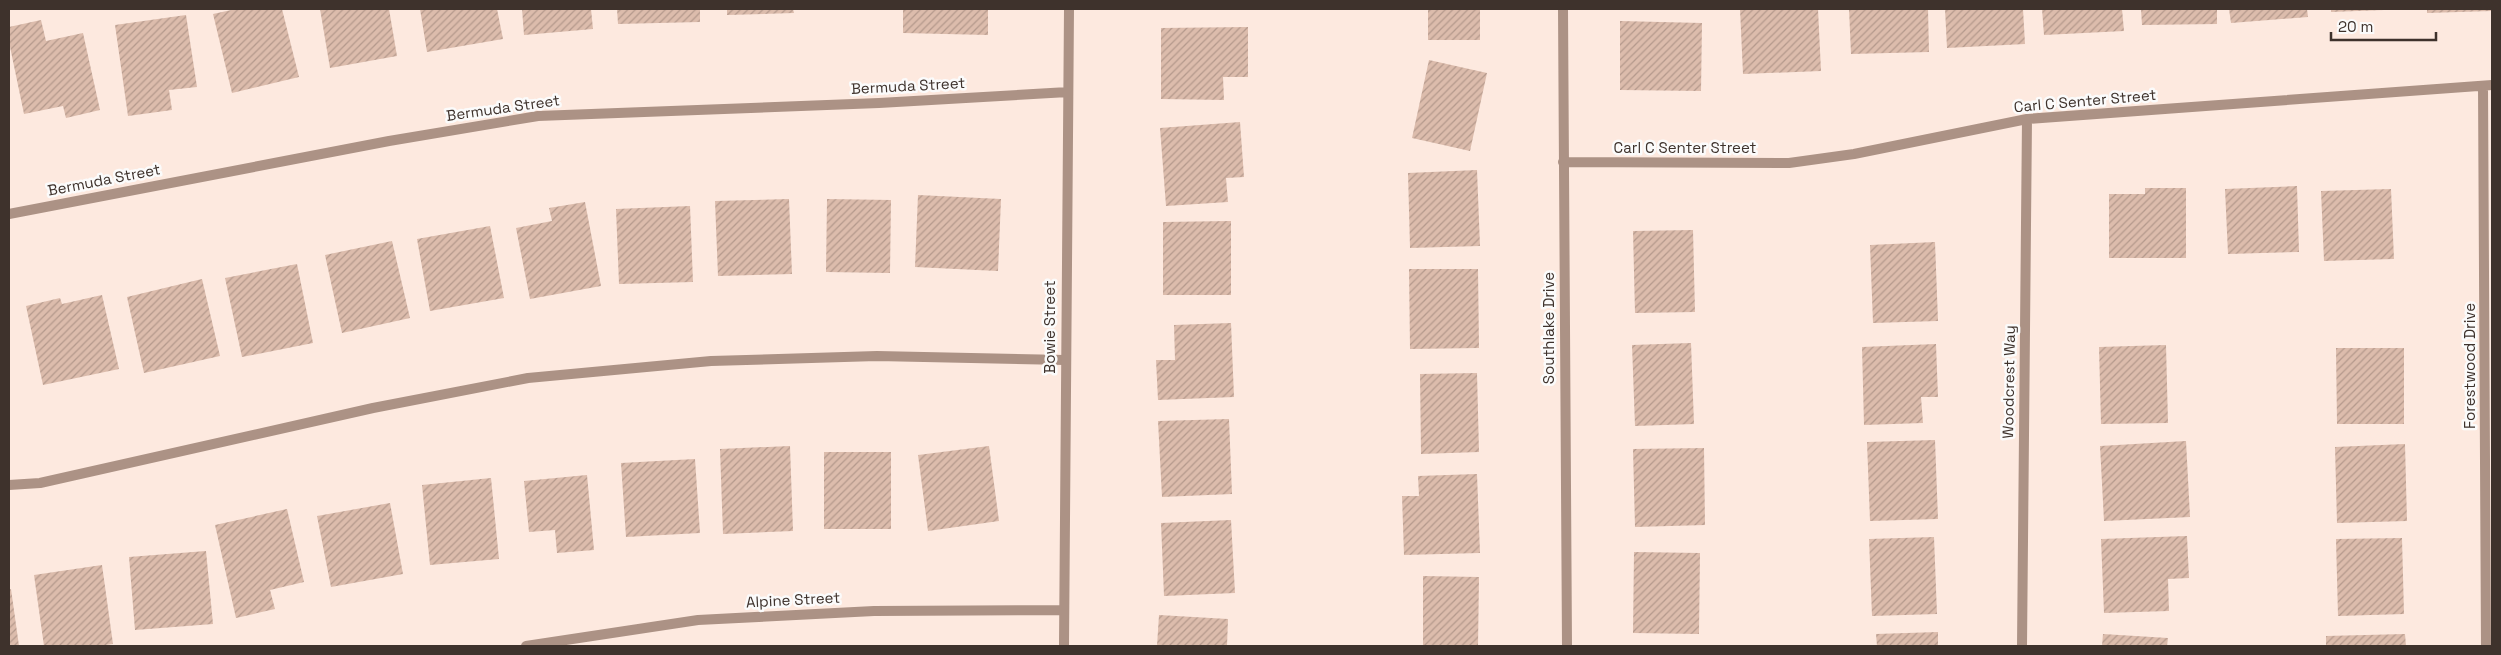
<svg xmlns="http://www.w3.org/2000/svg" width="2501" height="655" font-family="'Space Grotesk',sans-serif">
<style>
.building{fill:url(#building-hatch)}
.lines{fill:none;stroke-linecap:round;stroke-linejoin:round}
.service{stroke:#ac9285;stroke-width:10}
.minor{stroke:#ac9285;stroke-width:10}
.labels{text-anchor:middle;stroke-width:5;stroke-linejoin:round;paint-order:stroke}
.street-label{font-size:15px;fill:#3e322c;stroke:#fbfbfb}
</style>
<defs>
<pattern id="building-hatch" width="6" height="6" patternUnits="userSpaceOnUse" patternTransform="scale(1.25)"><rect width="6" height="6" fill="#dcbcac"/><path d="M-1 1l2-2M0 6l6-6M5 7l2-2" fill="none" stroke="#b4998c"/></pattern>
</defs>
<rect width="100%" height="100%" fill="#fde9df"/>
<path class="building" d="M236 9H282L299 77 232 93 213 14Z
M320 9H389L397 56 330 68Z
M420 9H497L503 39 427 52Z
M522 9H591L593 29 524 35Z
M617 9H700V22L618 24Z
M727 9H793L794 13 727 15Z
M903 9H988V35L903 33Z
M1428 9H1480V40H1428Z
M1740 9H1818L1821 71 1743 74Z
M1849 9H1928L1929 52 1851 54Z
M1945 9H2023L2025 44 1947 48Z
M2042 9H2122L2124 31 2044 35Z
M2141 9H2217V24L2142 25Z
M2229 9H2307L2308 17 2231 23Z
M2331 9H2384V10L2331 12Z
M2427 9H2492V11L2427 13Z
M186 15 197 87 169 90 172 110 128 116 115 25Z
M41 20 46 41 83 33 100 110 66 118 63 106 24 114 9 42V27Z
M1620 21 1702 23 1701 91 1620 90Z
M1248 27V77H1223L1224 100 1161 99V28Z
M1429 60 1487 73 1470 151 1412 138Z
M1240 122 1244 177 1226 178 1228 202 1166 206 1160 128Z
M1477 170 1480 246 1410 248 1408 173Z
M2297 186 2299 252 2228 254 2225 189Z
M2145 188H2186V258H2109V194H2145Z
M2391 189 2394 259 2324 261 2321 191Z
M918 195 1001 199 998 271 915 267Z
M789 199 792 274 718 276 715 201Z
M827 199 891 200 890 273 826 272Z
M585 202 601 286 530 299 516 228 552 221 549 208Z
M690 206 693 282 619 284 616 209Z
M1231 221V295H1163V222Z
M490 226 504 298 430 311 417 239Z
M1693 230 1695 312 1635 313 1633 231Z
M392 241 410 318 342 333 325 255Z
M1935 242 1938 321 1873 323 1870 245Z
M297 264 313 343 242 357 225 278Z
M1409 269H1478L1479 348 1410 349Z
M202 279 220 356 144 373 127 297Z
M102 295 119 369 43 385 26 306 60 298 62 304Z
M1231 323 1234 397 1158 400 1156 360H1175L1174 325Z
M1691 343 1694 424 1635 426 1632 345Z
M1936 344 1938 397H1921L1923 423 1864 425 1862 347Z
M2166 345 2168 423 2101 424 2099 347Z
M2336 348H2404V424H2337Z
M1477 373 1479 452 1421 454 1420 374Z
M1229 419 1232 494 1162 497 1158 421Z
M1935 440 1938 519 1870 521 1867 442Z
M2186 441 2190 517 2104 521 2100 446Z
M2405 444 2407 521 2337 523 2335 447Z
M790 446 793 531 723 534 720 449Z
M989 446 999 521 928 531 918 455Z
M1704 448 1705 525 1635 527 1633 449Z
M824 452H891V529H824Z
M695 459 700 533 626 537 621 463Z
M1477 474 1480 553 1404 555 1402 496H1419L1418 476Z
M587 475 594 550 557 553 555 530 529 532 524 481Z
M491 478 499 559 430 565 422 485Z
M390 503 403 574 331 587 317 516Z
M287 509 304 582 270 590 275 609 236 618 215 525Z
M1231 520 1235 593 1164 596 1161 523Z
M2187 536 2189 578 2168 579 2169 611 2104 613 2101 539Z
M1934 537 1937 614 1872 616 1869 539Z
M2402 538 2404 614 2338 616 2336 539Z
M206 551 213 624 135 630 129 557Z
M1634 552 1700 553 1699 634 1633 633Z
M102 565 113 644 98 646H44L34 575Z
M1423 576 1479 577 1478 646H1423Z
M11 589 19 646H9V590Z
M1159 615 1228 619 1227 646H1157Z
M1938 632V646H1877L1876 634Z
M2103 634 2168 638 2167 646H2102Z
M2405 634 2406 646H2326V636Z"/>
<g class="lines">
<path class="service" d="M9 485 40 483 373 408 528 378 711 361 877 356 1065 360"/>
<path class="minor" d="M1563 9 1567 646
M2483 86 2486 646
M1563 162 1789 163 1854 154 2027 119 2492 85
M9 214 389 141 538 116 879 103 1068 92
M526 646 698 620 874 611 1064 610
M1064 646 1069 9
M2022 646 2027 119"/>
</g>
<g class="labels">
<g class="street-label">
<text transform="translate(908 86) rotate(-3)" y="5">Bermuda Street</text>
<text transform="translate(2085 101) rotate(-5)" y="5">Carl C Senter Street</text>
<text transform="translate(503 108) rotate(-8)" y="5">Bermuda Street</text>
<text x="1685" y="153">Carl C Senter Street</text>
<text transform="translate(104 180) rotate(-11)" y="5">Bermuda Street</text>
<text transform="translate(1050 327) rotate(-90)" y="5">Bowie Street</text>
<text transform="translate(1549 328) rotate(-90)" y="5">Southlake Drive</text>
<text transform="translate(2470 366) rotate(-90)" y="5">Forestwood Drive</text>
<text transform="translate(2009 382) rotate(-89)" y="5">Woodcrest Way</text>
<text transform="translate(793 600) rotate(-3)" y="5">Alpine Street</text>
</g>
</g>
<rect width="2501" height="655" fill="none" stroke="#3e322c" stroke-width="20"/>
<path d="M2331 32v8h105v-8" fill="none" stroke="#3e322c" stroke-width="2.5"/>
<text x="2338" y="32" font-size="15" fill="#3e322c" stroke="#fbfbfb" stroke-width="4" paint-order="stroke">20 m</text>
</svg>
